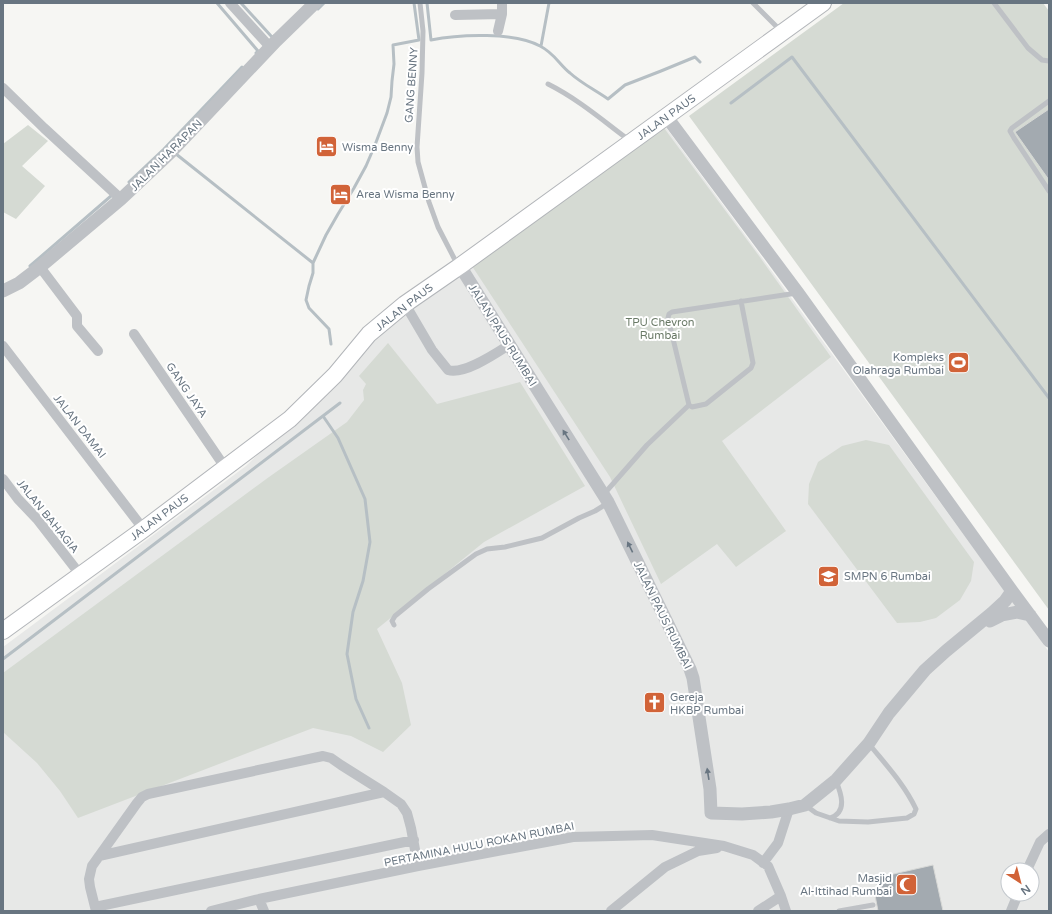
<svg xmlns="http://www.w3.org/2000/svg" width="1052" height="914" font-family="'Varela Round',sans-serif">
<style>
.built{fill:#e7e8e7;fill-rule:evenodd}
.green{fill:#d5dad3}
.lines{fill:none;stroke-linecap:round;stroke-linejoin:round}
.stream{stroke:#b6bfc4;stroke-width:3}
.building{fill:#a3aab0;stroke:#d7d8d6}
.primary-casing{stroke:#b2b5b9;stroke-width:18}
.service{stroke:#bec1c5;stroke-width:5}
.minor{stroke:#bec1c5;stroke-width:10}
.tertiary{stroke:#bec1c5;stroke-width:13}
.primary{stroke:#fff;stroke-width:16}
.oneway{fill:#687581}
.labels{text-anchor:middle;stroke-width:4;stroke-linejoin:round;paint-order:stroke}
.street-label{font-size:11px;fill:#687581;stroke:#fff}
.poi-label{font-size:11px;fill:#687581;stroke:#fff;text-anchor:start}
.park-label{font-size:11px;fill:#697966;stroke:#fff}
</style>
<rect width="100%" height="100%" fill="#f6f6f3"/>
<path class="built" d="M664 125 763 259 1049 652V911H3V647L246 466 309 405 368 335ZM1008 870H1032V894H1008Z"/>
<path class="green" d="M844 3H1043L1049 11V610L689 116Z
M28 125 48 141 22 166 45 186 16 219 3 212V144Z
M664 128 759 256 831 357 722 441 786 531 736 567 717 544 661 584 610 477 472 266Z
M388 343 437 404 520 382 585 486 484 542 377 629 402 683 411 725 383 752 351 736 313 728 78 818 60 791 37 763 3 732V673L269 477 347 422 364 400 363 390 366 384 359 376Z
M866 440 889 445 974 562 971 581 960 600 936 618 920 622 897 623 808 504 809 484 818 462 842 446Z"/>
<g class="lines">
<path class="stream" d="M217 3 258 51 256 53
M241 3 272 37 274 36
M427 3 431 40C460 34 515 32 540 46 554 53 559 64 570 73 581 83 595 90 608 99L625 85 661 71 695 57 700 62
M318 9 324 3
M541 46 549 3
M731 103 792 57 1049 398
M176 154 313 263
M129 182 164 149 242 67
M30 266 111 196
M331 344 329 329 309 308 306 300 309 286 313 273V263L326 235 338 214 354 188 366 166 375 145 387 113 391 97 392 81 394 64 393 45 419 40 414 3
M323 416 338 438 365 499 370 542 363 581 353 612 347 654 356 699 369 728
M3 659 340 403"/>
</g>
<path class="building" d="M1049 109V180L1015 132Z
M933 865 943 911H878L874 890H878L876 878Z"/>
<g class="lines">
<defs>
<path id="primary" d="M3 631 144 529 290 419 335 375 369 334 405 304 460 266 823 3"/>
</defs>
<use href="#primary" class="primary-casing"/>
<path class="service" d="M420 3 423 31 422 73 417 147 418 162 429 202 438 227 454 258
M753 3 778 28
M994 3 1028 48 1042 60 1049 61
M548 84C576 98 600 118 625 137
M1049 101 1012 128 1010 131 1014 138 1049 191
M741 301 753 363 751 368 706 404 692 407 689 405 668 318 669 314 672 312 797 293
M604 494 647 445 689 405
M394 625 392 621 395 616 428 589 476 554 487 549 505 547 542 538 579 518 595 511 608 503
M805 805 816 813 839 821 868 822 907 818 914 814 916 809C904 784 887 766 869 744
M830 818C848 812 841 793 836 781
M839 911 873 905"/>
<path class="minor" d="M230 3 270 47
M455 15 502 14
M498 31 502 14V3
M3 88 44 128 121 199
M40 267 77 316V326L98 351
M405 304 432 350 448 370C464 375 495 354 509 345
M134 334 220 460
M3 346 138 522
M3 479 18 499 37 519 75 568
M99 856 384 792
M763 863 778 843 789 809
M1027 870 1040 842 1049 834
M259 899 264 911
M95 907 414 840
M96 911 90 887 89 879 92 866 137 803 142 797 148 794 323 756 331 758 341 765 384 792 401 804 407 813 411 828 418 866
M211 911 259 899 418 866 573 837 652 835 724 846 753 855 768 866 781 896 786 911
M611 911 665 867 698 851 717 848
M758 911 781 896
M1011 911 1018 894"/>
<path class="tertiary" d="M666 116 798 293 1012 591 1049 641
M460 266 608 502 690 669 693 678 710 789 711 813 742 814 771 812 789 809 805 805 836 780 869 743 889 713 925 670 946 651 992 613 1005 601 1012 591
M3 291 19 283 40 267 121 199 171 152 276 41 315 3
M990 621 1002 615 1017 612 1030 615"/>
<use href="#primary" class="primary"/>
</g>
<defs><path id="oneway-solid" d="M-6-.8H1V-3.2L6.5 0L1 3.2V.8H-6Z"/></defs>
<g class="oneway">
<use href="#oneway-solid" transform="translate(566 435) rotate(-122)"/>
<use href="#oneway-solid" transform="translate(630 547) rotate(-116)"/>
<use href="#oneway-solid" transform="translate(708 774) rotate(-99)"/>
</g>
<defs>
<symbol id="hotel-square" viewBox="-11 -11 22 22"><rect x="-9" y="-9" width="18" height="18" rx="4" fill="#d16338" stroke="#fff"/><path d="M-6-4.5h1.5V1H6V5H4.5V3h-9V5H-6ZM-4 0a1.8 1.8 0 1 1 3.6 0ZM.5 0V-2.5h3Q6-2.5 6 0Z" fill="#fff"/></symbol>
<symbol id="stadium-square" viewBox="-11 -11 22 22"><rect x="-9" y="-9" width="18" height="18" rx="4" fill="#d16338" stroke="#fff"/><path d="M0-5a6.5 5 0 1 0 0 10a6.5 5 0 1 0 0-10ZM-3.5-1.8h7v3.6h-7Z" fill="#fff"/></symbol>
<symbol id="school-square" viewBox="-11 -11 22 22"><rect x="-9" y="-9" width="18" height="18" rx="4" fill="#d16338" stroke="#fff"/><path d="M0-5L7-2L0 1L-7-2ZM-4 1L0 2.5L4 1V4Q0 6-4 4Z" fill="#fff"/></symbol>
<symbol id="church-square" viewBox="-11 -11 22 22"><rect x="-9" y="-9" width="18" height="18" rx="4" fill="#d16338" stroke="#fff"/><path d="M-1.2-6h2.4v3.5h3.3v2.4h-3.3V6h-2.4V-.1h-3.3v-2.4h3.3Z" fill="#fff"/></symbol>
<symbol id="mosque-square" viewBox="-11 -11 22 22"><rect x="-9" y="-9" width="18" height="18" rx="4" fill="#d16338" stroke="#fff"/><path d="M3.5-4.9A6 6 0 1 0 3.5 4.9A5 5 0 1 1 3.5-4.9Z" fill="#fff"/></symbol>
</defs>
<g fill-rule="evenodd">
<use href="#hotel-square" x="314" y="134" width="25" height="25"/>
<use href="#hotel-square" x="328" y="182" width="25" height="25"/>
<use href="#stadium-square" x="946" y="350" width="25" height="25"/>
<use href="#school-square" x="816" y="564" width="25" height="25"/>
<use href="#church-square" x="642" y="690" width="25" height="25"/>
<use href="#mosque-square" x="894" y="872" width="25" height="25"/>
</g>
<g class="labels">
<g class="street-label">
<text transform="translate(411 85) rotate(-86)" y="4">GANG BENNY</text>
<text transform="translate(666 117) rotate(-36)" y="4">JALAN PAUS</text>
<text transform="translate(166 155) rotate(-45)" y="4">JALAN HARAPAN</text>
<text transform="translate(404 307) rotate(-38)" y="4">JALAN PAUS</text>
<text transform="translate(503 335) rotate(58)" y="4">JALAN PAUS RUMBAI</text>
<text transform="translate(187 390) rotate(56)" y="4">GANG JAYA</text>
<text transform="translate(80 426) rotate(52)" y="4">JALAN DAMAI</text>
<text transform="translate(48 516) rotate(51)" y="4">JALAN BAHAGIA</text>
<text transform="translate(159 517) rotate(-37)" y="4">JALAN PAUS</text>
<text transform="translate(663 615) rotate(64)" y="4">JALAN PAUS RUMBAI</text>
<text transform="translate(479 844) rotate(-11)" y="4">PERTAMINA HULU ROKAN RUMBAI</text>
</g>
<g class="poi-label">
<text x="342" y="151">Wisma Benny</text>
<text x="356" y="198">Area Wisma Benny</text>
<text x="944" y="361" text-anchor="end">Kompleks<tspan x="944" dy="13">Olahraga Rumbai</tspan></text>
<text x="844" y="580">SMPN 6 Rumbai</text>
<text x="670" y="701">Gereja<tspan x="670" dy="13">HKBP Rumbai</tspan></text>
<text x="892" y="882" text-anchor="end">Masjid<tspan x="892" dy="13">Al-Ittihad Rumbai</tspan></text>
</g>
<g class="park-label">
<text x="660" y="326">TPU Chevron<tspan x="660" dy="13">Rumbai</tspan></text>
</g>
</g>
<rect width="1052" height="914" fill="none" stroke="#687581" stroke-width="8"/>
<g transform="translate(1020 882) rotate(144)"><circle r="19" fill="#ffffff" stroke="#c3c8cd"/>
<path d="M0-3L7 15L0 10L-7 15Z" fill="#d16338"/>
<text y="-6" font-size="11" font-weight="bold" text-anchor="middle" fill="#687581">N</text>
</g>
</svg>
